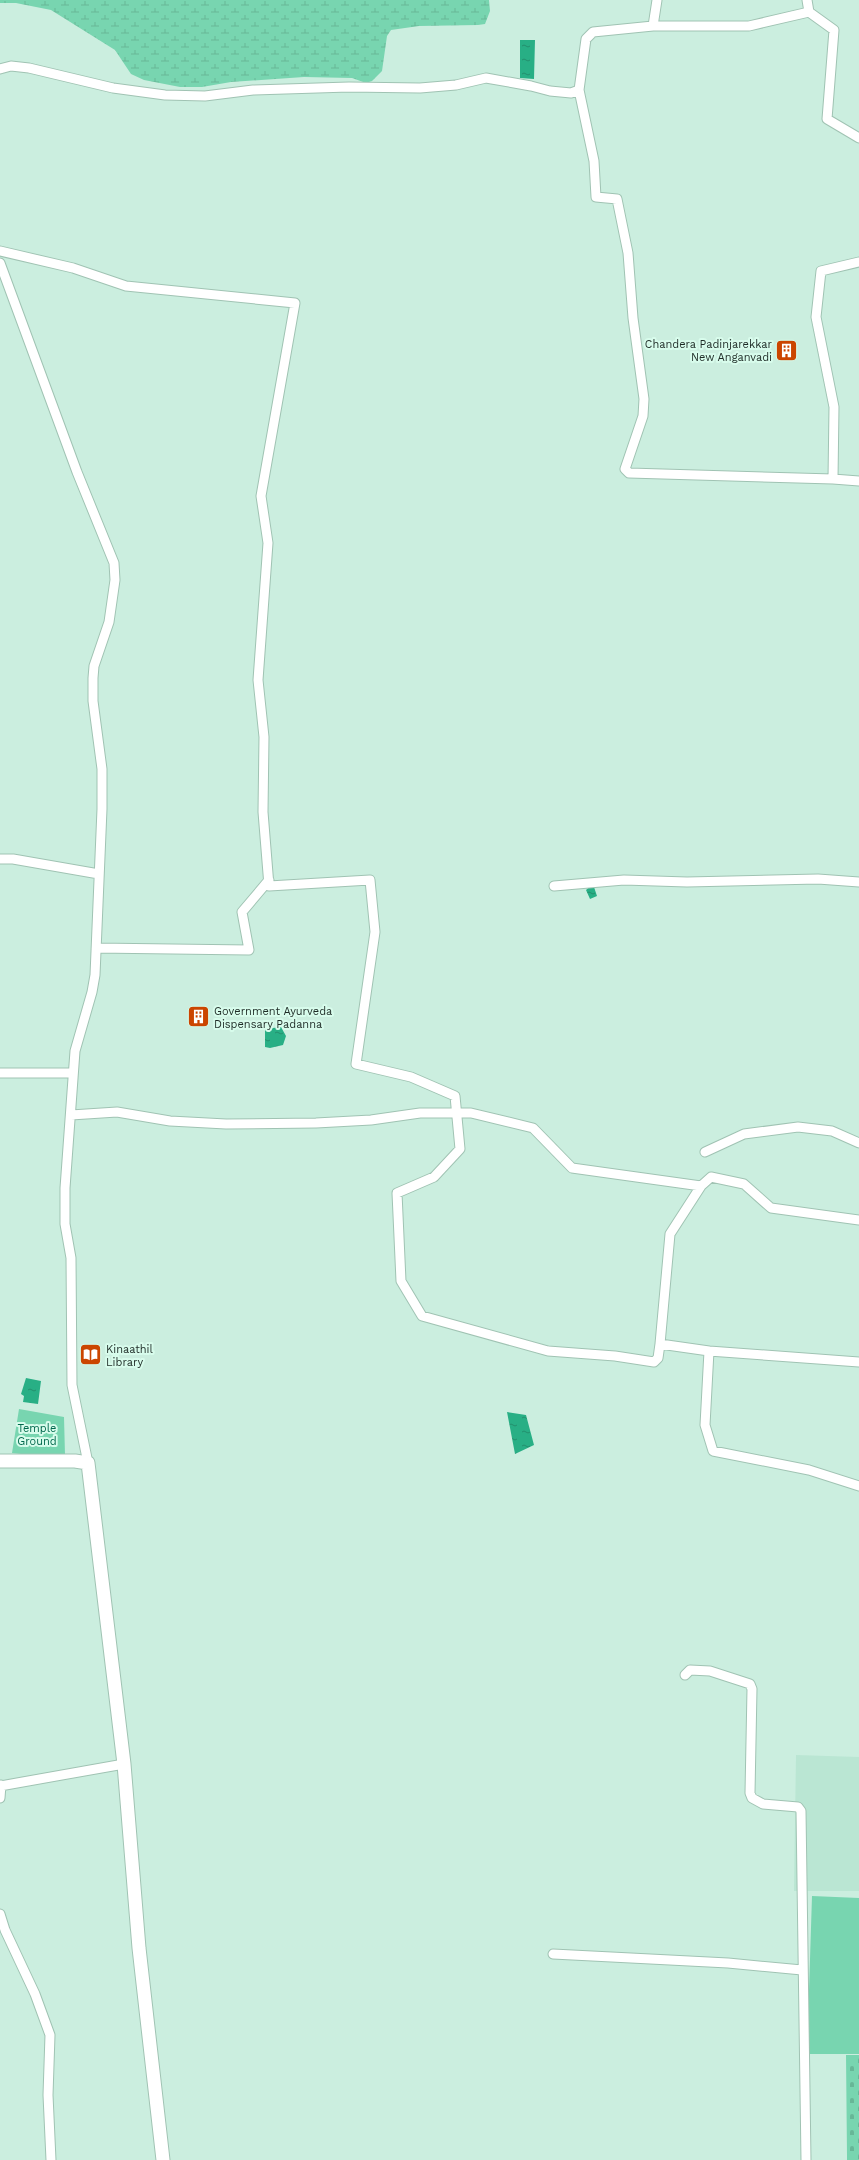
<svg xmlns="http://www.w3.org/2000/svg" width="859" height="2160" font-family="'Work Sans',sans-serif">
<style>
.built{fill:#bae6d3}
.wetland{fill:url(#wetland-marsh)}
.cemetery{fill:url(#cemetery-stones)}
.park{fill:#78d5b0}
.water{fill:url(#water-ripples)}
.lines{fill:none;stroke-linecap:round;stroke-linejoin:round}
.minor-casing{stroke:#a0c3b3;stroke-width:11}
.secondary-casing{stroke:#a0c3b3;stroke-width:15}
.minor{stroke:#fff;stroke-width:9}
.secondary{stroke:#fff;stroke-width:13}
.labels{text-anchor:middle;stroke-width:4;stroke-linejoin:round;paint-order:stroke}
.poi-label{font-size:11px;fill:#1e2b26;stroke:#d8fcec;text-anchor:start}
.park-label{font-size:11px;fill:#00684c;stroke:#d8fcec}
</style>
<defs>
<pattern id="wetland-marsh" width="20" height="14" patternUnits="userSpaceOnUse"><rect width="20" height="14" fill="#78d5b0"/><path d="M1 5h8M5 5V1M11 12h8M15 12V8" fill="none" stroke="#67b797"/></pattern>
<pattern id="cemetery-stones" width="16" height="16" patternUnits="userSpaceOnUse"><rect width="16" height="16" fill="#78d5b0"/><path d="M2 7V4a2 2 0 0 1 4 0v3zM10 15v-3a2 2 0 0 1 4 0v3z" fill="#67b797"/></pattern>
<pattern id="water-ripples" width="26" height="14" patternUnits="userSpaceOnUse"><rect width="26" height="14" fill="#28af85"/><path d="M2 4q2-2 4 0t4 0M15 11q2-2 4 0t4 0" fill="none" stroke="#228f6d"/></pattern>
</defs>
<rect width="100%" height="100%" fill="#cbeedf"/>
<path class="built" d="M796 1755 859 1757V1891H794Z"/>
<path class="wetland" d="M0 0H489L490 11 485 24 478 25 419 26 391 30 387 36 382 71 372 81 366 83 352 78 304 77 231 82 202 87H180L144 80 131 74 115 50 51 10 16 3H0Z"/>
<path class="cemetery" d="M846 2055H859V2160H847V2156Z"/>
<path class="park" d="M19 1409 64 1417 65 1455 39 1456 12 1453Z
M812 1896 859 1898V2054H807Z"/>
<path class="water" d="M520 40H535L534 79 520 78Z
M593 884 597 896 590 899 586 890Z
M281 1027 286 1036 283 1045 270 1048 265 1047V1029Z
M26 1378 41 1381 38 1404 23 1402 24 1396 21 1394Z
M507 1412 526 1415 534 1445 515 1454Z"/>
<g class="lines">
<defs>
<path id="minor" d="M807 0 809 12 834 30 827 119 859 138
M653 26 657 0
M0 69 11 66 29 68 113 88 165 95 205 96 253 90 349 87 420 88 456 85 486 78 531 86 550 91 571 93 579 90 586 39 593 32 653 26H749L809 12
M579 90 594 161 596 197 617 199 628 253 633 318 644 399 643 416 625 469 629 473 833 479
M0 251 73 268 126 286 295 303 261 496 268 543 258 680 264 737 263 812 269 886 370 880 375 932 356 1064 411 1077 455 1096 460 1149 434 1177 397 1193 401 1281 422 1316 548 1351 615 1356 654 1362 658 1358 660 1344
M859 262 821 271 816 317 834 407 833 479 859 481
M0 263 77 472 114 563 115 580 109 622 94 666 93 678V701L102 769V809L95 975 92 992 75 1051 65 1188V1224L71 1258 72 1385 88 1463
M0 859H13L99 874
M554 886 624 880 687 882 818 879 859 882
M96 948 249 950 242 912 269 880
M0 1073H73
M71 1115 117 1112 170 1121 226 1124 316 1123 371 1120 420 1113H471L533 1128 572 1168 701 1186
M705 1152 744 1134 798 1127 832 1131 859 1143
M859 1220 771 1208 744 1184 711 1177 701 1186 670 1234 660 1344 709 1351 705 1425 713 1451 809 1470 859 1486
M709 1351 859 1362
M685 1675 690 1670 710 1671 750 1684 752 1689 750 1793 752 1798 763 1804 798 1807 801 1811 806 2160
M0 1786 124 1764
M0 1798 1 1785
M0 1914 5 1930 35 1994 50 2035 48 2095 51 2160
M553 1954 728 1963 802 1970"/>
<path id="secondary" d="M0 1461H75L88 1463 124 1764 139 1948 163 2160"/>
</defs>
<use href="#minor" class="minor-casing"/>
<use href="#secondary" class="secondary-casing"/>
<use href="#minor" class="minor"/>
<use href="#secondary" class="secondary"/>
</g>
<defs>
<symbol id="building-square" viewBox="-11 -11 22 22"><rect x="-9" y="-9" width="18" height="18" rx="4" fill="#cb4500" stroke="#d8fcec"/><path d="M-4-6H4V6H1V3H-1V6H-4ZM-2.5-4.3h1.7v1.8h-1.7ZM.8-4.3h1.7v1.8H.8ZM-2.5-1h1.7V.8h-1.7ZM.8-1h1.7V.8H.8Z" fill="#fff"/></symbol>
<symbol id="library-square" viewBox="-11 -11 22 22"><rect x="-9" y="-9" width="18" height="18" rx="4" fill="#cb4500" stroke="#d8fcec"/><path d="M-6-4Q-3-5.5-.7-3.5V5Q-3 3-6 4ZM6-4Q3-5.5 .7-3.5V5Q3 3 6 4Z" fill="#fff"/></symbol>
</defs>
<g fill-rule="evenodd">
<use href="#building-square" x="774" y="338" width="25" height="25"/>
<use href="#building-square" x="186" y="1004" width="25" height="25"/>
<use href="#library-square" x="78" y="1342" width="25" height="25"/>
</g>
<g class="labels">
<g class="poi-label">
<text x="772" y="348" text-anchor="end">Chandera Padinjarekkar<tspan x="772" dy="13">New Anganvadi</tspan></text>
<text x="214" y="1015">Government Ayurveda<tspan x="214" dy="13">Dispensary Padanna</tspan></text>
<text x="106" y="1353">Kinaathil<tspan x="106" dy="13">Library</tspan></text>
</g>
<g class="park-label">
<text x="37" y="1432">Temple<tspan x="37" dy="13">Ground</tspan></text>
</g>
</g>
</svg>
